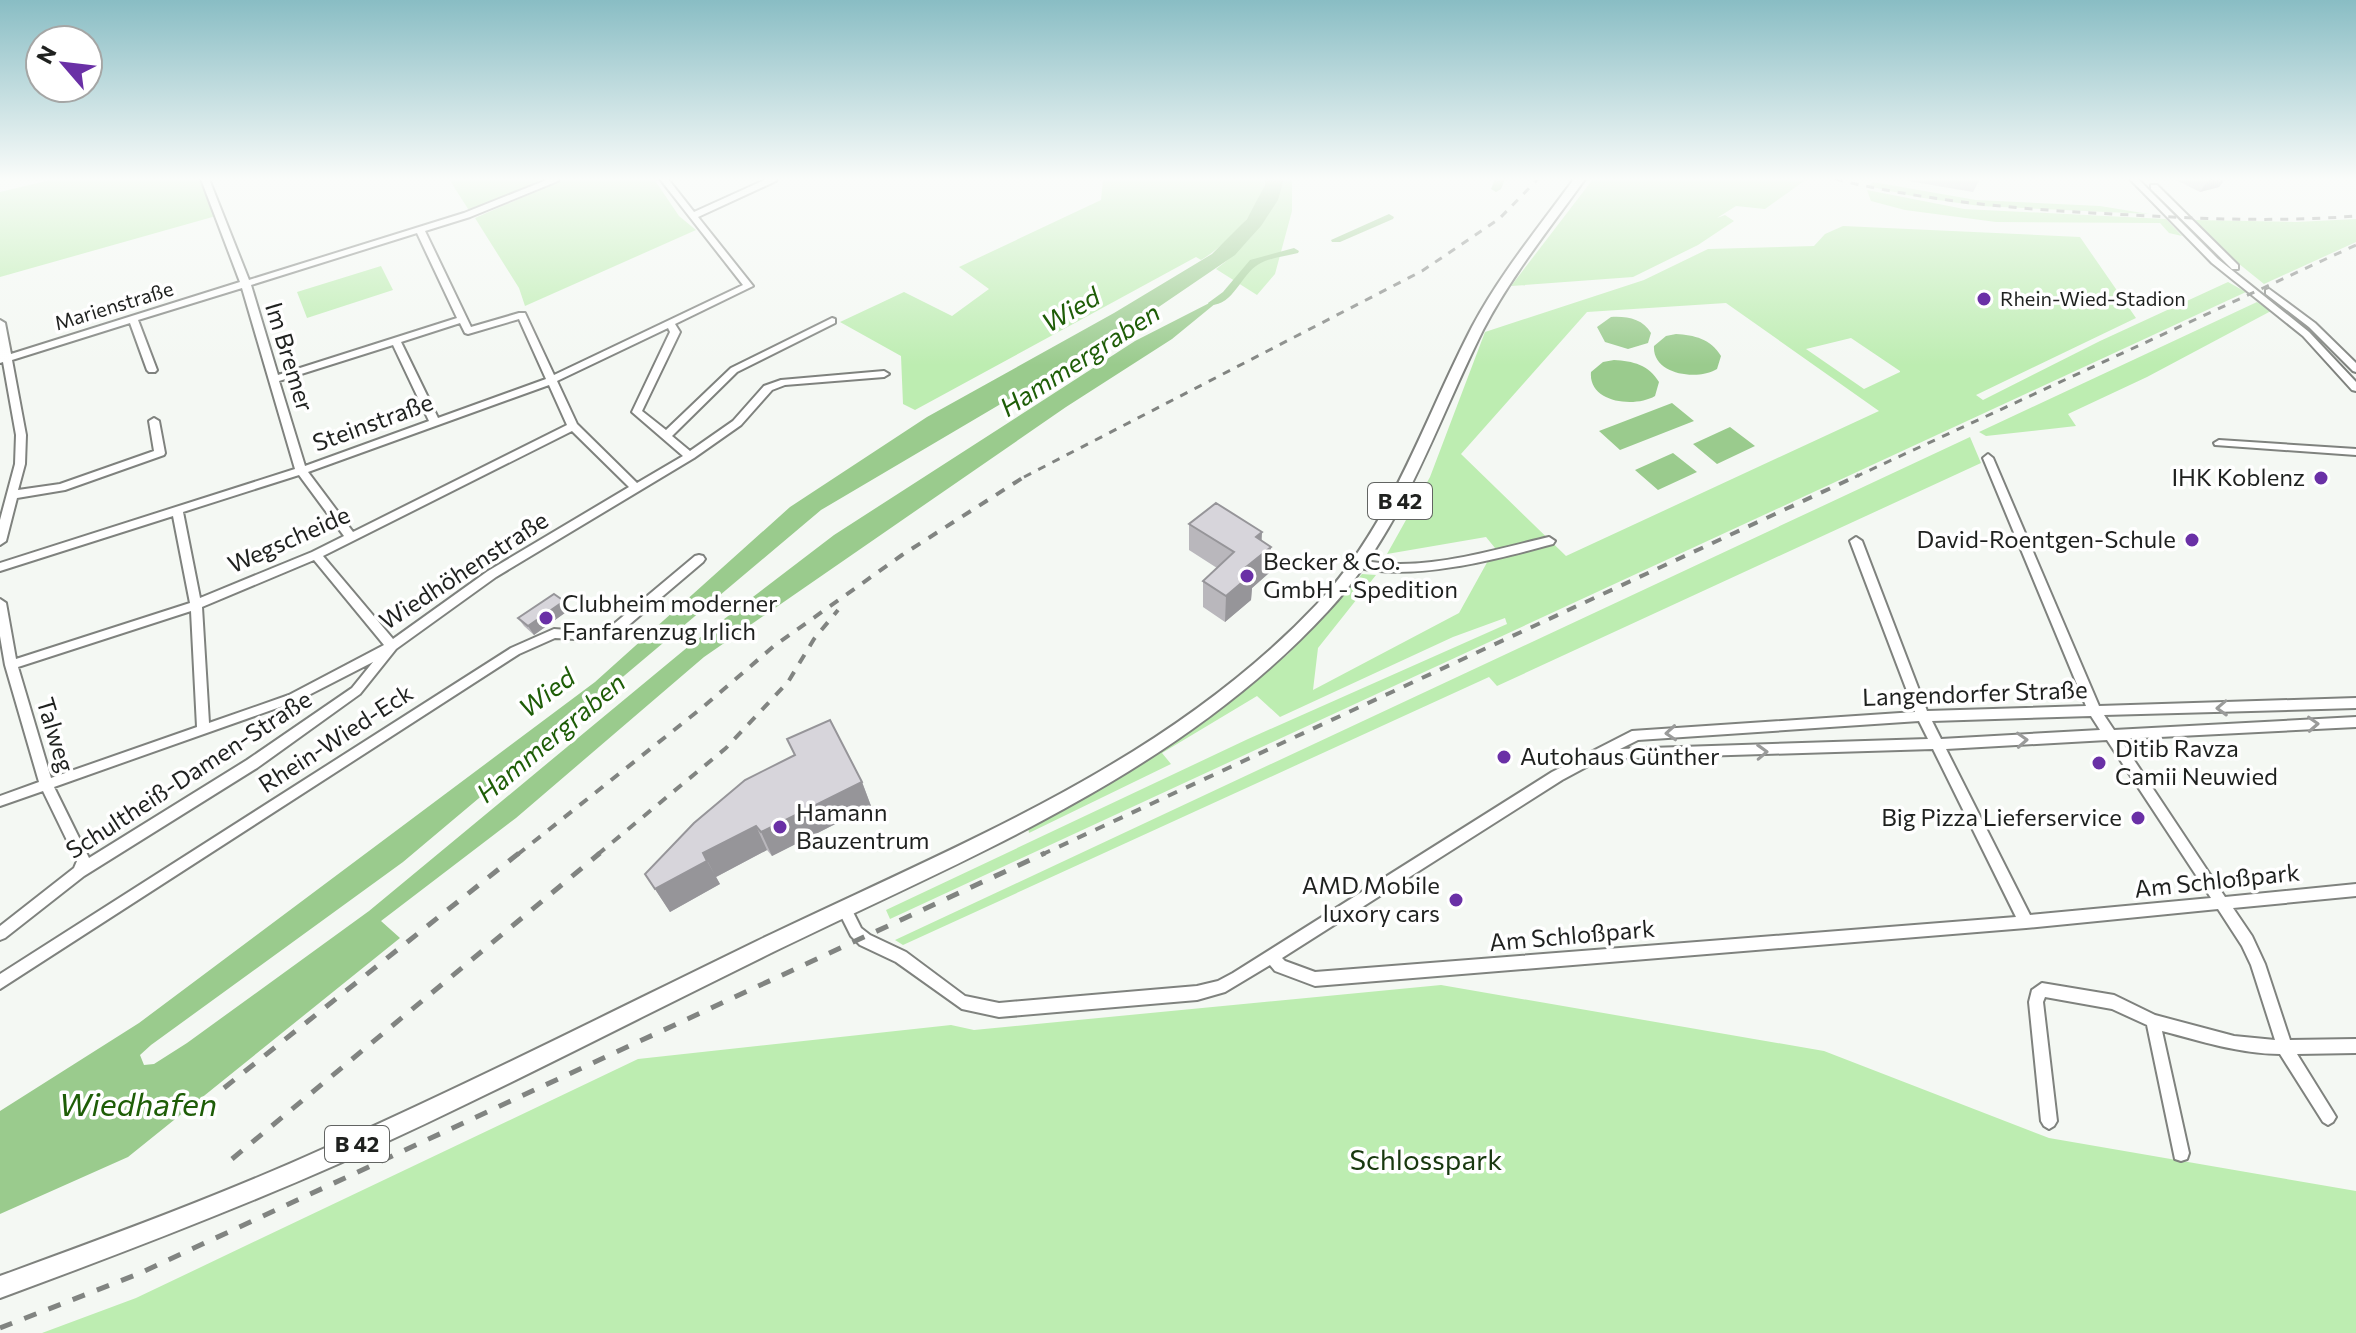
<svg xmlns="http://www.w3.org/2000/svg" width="2356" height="1333" font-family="Commissioner,sans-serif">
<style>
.green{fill:#bdedb1;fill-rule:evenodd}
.water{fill:#9acb8d}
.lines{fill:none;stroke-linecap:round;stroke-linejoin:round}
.canal{fill:#9acb8d;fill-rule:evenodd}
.minor-casing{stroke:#7f827e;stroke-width:4}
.major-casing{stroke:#7f827e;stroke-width:4}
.minor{fill:#fff;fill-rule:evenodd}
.major{fill:#fff;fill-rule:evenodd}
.rail-far2{stroke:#818481;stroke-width:3;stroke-dasharray:8 8;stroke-linecap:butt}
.rail-far1{stroke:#818481;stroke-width:4;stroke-dasharray:10 10;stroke-linecap:butt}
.rail{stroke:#818481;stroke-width:5;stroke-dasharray:13 13;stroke-linecap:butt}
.wall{fill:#b9b7bc}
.shaded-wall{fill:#969599}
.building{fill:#d7d5db;stroke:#969599;stroke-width:2}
.oneway{stroke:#9a9b9a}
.poi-dot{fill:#6a30a6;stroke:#fff;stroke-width:3}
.labels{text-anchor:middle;stroke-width:7;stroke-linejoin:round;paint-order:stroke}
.far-poi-label{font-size:20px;fill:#1f211f;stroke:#fff;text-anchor:start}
.far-street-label{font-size:20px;fill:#1f211f;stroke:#fff}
.shield{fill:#fff;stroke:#626462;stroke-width:2}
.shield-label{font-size:22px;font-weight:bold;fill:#1f211f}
.street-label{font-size:24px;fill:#1f211f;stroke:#fff}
.poi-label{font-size:24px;fill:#1f211f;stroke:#fff;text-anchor:start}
.water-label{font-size:26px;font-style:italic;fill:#1e5d07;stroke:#fff}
.near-park-label{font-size:28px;fill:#18380f;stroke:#fff}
.near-water-label{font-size:32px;font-style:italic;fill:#1e5d07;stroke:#fff}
</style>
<rect width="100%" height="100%" fill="#f4f8f3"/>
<path class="green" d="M54 179H199L216 216 0 277V192Z
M449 179H550L470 212Z
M565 179H654L679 216 696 230 525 306 519 288 475 218Z
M1103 179H1265C1265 207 1225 246 1201 260L1196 257 915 410 903 404 901 356 840 322 904 292 952 316 989 289 959 267 1101 200Z
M1284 179H1292V211L1275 274 1257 295 1216 269C1245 248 1275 214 1284 179Z
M1593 179H1807L1765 209 1736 206 1717 218 1725 215 1734 221 1698 245 1633 277 1511 286Z
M1873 182 1976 200 2100 206 2149 214 1980 206 1917 197 1868 186Z
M1867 190 1964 209 2166 219 2182 236 2169 233 2160 223 1996 222 1905 210 1871 201Z
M2356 219V242L2264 284 2223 251 2195 220 2296 222Z
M1843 226 2080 237 2136 318 1976 395 1983 400 2100 341 2228 282 2246 292 890 919 886 910 1248 739 1507 624 1505 618 1453 637 1280 717 1257 696 1162 753 1171 764 1029 833 1028 827 1192 728 1287 655 1362 574 1376 575 1318 648 1313 690 1459 613 1495 548 1486 537 1387 554 1430 477 1485 332 1644 280 1708 249 1814 246 1825 234ZM1726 303 1879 411 1566 556 1461 454 1587 312ZM1851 338 1900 371V372L1864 389 1806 349Z
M381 266 393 290 307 318 297 292Z
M2257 302 2271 311 2147 377 2068 414 2076 426 1986 436 1979 432Z
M1970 437 1981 463 1497 686 1489 677 903 945 895 940Z
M1441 985 1824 1051 2049 1138 2356 1191V1333H42L136 1298 638 1059 951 1025 974 1030Z"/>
<path class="water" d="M1265 179H1284L1278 200 1261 226 1235 255 1119 334 821 510 403 862 151 1045 140 1055 144 1065 154 1064 187 1043 369 911 689 646 834 535 1135 341 1227 294 1172 339 1066 407 704 657 516 818 381 921 400 938 128 1157 0 1214V1111L139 1023 595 682 790 507 927 417 1114 313 1212 254 1247 219 1265 185Z
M1611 317C1627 316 1643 319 1651 333L1648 343 1628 349 1605 342 1597 327Z
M1676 334C1694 335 1711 339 1721 356L1717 369C1698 381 1652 375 1654 346L1666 336Z
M1614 360C1633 361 1649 365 1659 382L1655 396C1635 408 1588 403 1591 372L1603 362Z
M1672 403 1694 421 1620 450 1599 431Z
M1730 427 1755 446 1717 464 1693 444Z
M1673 453 1697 472 1658 490 1635 470Z"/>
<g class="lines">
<path class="canal" d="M1495 179H1505L1501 189 1496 192 1491 189Z
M1389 214 1394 217 1393 219 1340 242H1332L1331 240Z
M1294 248 1299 251 1298 253C1286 256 1269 258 1259 264 1240 275 1234 306 1209 305L1208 303 1223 292 1250 260Z"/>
<defs>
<path id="minor" d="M201 179H209L249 280 464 213 549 179H559L558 181 470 217 425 231 471 327 519 313H525L554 375 743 285 660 179H668L694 212 767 179H777L776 181 698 217 753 286 675 324 680 332 642 411 666 430 731 368 832 318 835 319V323L737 372 672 436 690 451 733 421 764 386 781 380 884 371 889 374 884 377 785 385 772 390 741 425 694 458 496 577 396 649 360 694 257 768 84 876 5 938 0 940V926L74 868 77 861 43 791 0 806V796L39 782 5 665 0 636V599L6 603 16 659 190 603 173 516 0 571V563L295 469 242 288 138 320 157 370 155 372H149L147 370 130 323 12 360 26 435 25 464 18 490 60 484 154 451 149 421 154 418 159 421 165 453 164 455 65 490 17 498 6 541 0 545V520L15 464 16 435 3 362 0 363V320L5 323 11 354 240 282ZM417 233 457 318 278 375 251 285ZM519 319 546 379 438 418 401 342 460 323 465 333 468 334ZM668 328 670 332 632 412 683 456 637 483 577 424 557 381ZM393 345 429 421 305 466 279 381ZM549 385 567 425 353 532 308 472ZM572 431 629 487 488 571 393 639 323 556ZM299 475 344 536 312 552 200 598 183 512ZM314 560 384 645 289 695 209 723 202 607ZM191 611 197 727 51 778 18 667ZM373 662 352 688 247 760 89 858 54 787 297 701Z
M2130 179H2138L2218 259 2309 332 2356 382V391L2352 390 2303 336 2212 263Z
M2151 185H2157L2238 265V269H2232L2151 189Z
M2269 289 2315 323 2356 363V372L2353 371 2309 327 2266 294V290Z
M2219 440 2356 449V455L2215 445 2214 443Z
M1988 454 1993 458 2099 706 2356 698V708L2104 715 2114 730 2356 717V727L2120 739 2225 897 2356 884V896L2233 908 2252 936 2265 964 2290 1040 2356 1039V1053L2297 1054 2333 1112 2336 1117 2333 1122 2328 1125 2323 1122 2280 1054C2240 1054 2201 1041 2162 1031L2189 1153 2187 1159 2181 1161 2175 1159 2147 1025 2112 1009 2045 997 2043 1002 2057 1121 2054 1126 2049 1129 2044 1126 2041 1121 2029 1002 2032 990 2042 983 2114 995 2155 1015 2234 1036 2275 1040 2251 965 2242 946 2218 909 2026 928 1315 986 1275 971 1270 965 1225 992 1197 1000 999 1017 962 1009 896 962 860 945 851 936 837 908 839 904 844 902 849 904 861 928 870 935 906 952 965 996 999 1003 1197 986 1218 981 1233 973 1552 772 1632 731 1915 712 1850 541 1856 537 1862 541 1927 711 2086 706 1983 458ZM2091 716 2100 730 1941 739 1932 721ZM1919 721 1928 739 1620 749 1638 740ZM2107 740 2211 898 2030 915 1946 749ZM1933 749 2016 917 1315 972 1285 961 1282 958 1562 780 1601 759Z
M1549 537 1555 541 1553 544C1497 559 1412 582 1356 567L1354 564 1360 560C1421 573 1489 551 1549 537Z
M699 555 703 556 705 559 703 562 617 635 595 640 555 638 519 654 0 989V974L511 648 554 629 595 632 609 628 695 556Z"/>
<path id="major" d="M1574 179H1585C1550 228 1511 276 1483 330 1435 426 1403 530 1328 611 1178 774 968 857 773 952 628 1023 485 1098 338 1164 227 1213 114 1256 0 1298V1276C109 1236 219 1196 325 1148 471 1083 613 1011 757 941 953 846 1164 766 1317 604 1392 524 1423 421 1472 327 1500 274 1539 227 1574 179Z"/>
</defs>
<use href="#minor" class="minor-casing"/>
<use href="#major" class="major-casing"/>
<use href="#minor" class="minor"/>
<use href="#major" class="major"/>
<path class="rail-far2" d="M1835 179C1933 203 2030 210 2131 215 2206 219 2281 222 2356 216
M1024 477 1422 271 1499 219 1538 179
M1855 477 2356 245"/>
<path class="rail-far1" d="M517 855 703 707 774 646 902 555 1027 475
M597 855 726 748 788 682 814 639 838 610
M1041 855 1859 475"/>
<path class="rail" d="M224 1088 519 853
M232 1159 600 853
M0 1328 138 1274 1045 853"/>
</g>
<path class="wall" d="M1907 179H1980L1973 192 1908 181Z
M2174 179H2225L2219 187 2200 192Z
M1189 524 1262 541 1269 573 1252 588 1251 600 1225 622 1203 607V581L1217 568 1189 550Z
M564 601 569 610 534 635 524 626 518 618Z
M862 782 871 806 772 856 767 850 716 877 720 884 670 912 645 874Z"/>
<path class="shaded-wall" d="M2209 179H2225L2219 187 2200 192Z
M1262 532 1261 556 1271 547 1269 573 1252 588 1251 600 1225 622 1226 596 1245 568 1256 537Z
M564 601 569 610 534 635 528 626Z
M862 782 871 806 772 856 761 832Z
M756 826 767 850 716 877 703 853Z
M707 861 720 884 670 912 655 889Z"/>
<path class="building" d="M1216 503 1262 532 1256 537 1271 547 1245 568 1253 573 1226 596 1203 581 1234 552 1189 524Z
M554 594 564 601 528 626 518 618Z
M830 720 862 782 761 832 756 826 703 853 707 861 655 889 645 874 694 823 745 780 795 755 787 739Z"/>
<defs><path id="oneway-chevron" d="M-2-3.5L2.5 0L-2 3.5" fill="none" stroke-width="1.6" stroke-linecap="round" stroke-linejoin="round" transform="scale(2)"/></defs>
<g class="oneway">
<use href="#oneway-chevron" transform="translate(2222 708) rotate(178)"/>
<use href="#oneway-chevron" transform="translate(2313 724) rotate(-3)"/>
<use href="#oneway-chevron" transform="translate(1671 733) rotate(176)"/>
<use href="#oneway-chevron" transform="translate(2022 740) rotate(-3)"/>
<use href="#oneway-chevron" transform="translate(1762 752) rotate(-2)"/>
</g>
<linearGradient id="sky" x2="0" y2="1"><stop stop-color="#89bdc4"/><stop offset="0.49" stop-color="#fafcfa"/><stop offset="1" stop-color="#fafcfa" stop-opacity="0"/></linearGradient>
<rect width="2356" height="365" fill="url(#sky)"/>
<g class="poi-dot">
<circle cx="1984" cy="299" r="8"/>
<circle cx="2321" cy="478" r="8"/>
<circle cx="2192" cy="540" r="8"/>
<circle cx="1247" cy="576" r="8"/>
<circle cx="546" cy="618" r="8"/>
<circle cx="1504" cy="757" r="8"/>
<circle cx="2099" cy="763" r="8"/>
<circle cx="2138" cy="818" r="8"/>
<circle cx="780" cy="827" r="8"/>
<circle cx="1456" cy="900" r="8"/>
</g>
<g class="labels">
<g class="far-poi-label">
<text x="2000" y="306">Rhein-Wied-Stadion</text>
</g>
<g class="far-street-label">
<text transform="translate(114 306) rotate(-17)" y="7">Marienstraße</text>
</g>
<g class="shield">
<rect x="1368" y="483" width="64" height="36" rx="6"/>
<rect x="325" y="1126" width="64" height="36" rx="6"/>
</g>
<g class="shield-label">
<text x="1400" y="509">B 42</text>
<text x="357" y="1152">B 42</text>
</g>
<g class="street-label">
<text transform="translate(289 357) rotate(73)" y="8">Im Bremer</text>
<text transform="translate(373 423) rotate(-20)" y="8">Steinstraße</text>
<text transform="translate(289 540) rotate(-24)" y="8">Wegscheide</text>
<text transform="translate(464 571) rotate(-33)" y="8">Wiedhöhenstraße</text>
<text transform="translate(1975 694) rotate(-2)" y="8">Langendorfer Straße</text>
<text transform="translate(55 735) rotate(73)" y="8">Talweg</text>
<text transform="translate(336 739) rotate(-33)" y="8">Rhein-Wied-Eck</text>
<text transform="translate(189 775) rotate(-33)" y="8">Schultheiß-Damen-Straße</text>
<text transform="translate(2217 881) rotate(-6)" y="8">Am Schloßpark</text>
<text transform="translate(1572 936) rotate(-5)" y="8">Am Schloßpark</text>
</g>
<g class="poi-label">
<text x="2305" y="486" text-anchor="end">IHK Koblenz</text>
<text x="2176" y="548" text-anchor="end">David-Roentgen-Schule</text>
<text x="1263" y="570">Becker &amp; Co.<tspan x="1263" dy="28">GmbH - Spedition</tspan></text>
<text x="562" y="612">Clubheim moderner<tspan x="562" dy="28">Fanfarenzug Irlich</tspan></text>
<text x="2115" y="757">Ditib Ravza<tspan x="2115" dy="28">Camii Neuwied</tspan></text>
<text x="1520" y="765">Autohaus Günther</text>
<text x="796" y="821">Hamann<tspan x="796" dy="28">Bauzentrum</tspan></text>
<text x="2122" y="826" text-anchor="end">Big Pizza Lieferservice</text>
<text x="1440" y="894" text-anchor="end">AMD Mobile<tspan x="1440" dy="28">luxory cars</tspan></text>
</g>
<g class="water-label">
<text transform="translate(1071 310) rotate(-30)" y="9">Wied</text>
<text transform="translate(1080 360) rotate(-33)" y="9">Hammergraben</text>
<text transform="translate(547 693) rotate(-37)" y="9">Wied</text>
<text transform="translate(551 738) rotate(-40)" y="9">Hammergraben</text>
</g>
<g class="near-park-label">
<text x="1426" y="1170">Schlosspark</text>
</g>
<g class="near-water-label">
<text x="138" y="1116">Wiedhafen</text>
</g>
</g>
<g transform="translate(64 64) rotate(298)"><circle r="38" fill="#ffffff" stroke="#a5a6a5" stroke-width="2"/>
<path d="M0-6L14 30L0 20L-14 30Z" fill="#6a30a6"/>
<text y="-12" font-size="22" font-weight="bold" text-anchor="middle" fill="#1f211f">N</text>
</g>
</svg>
